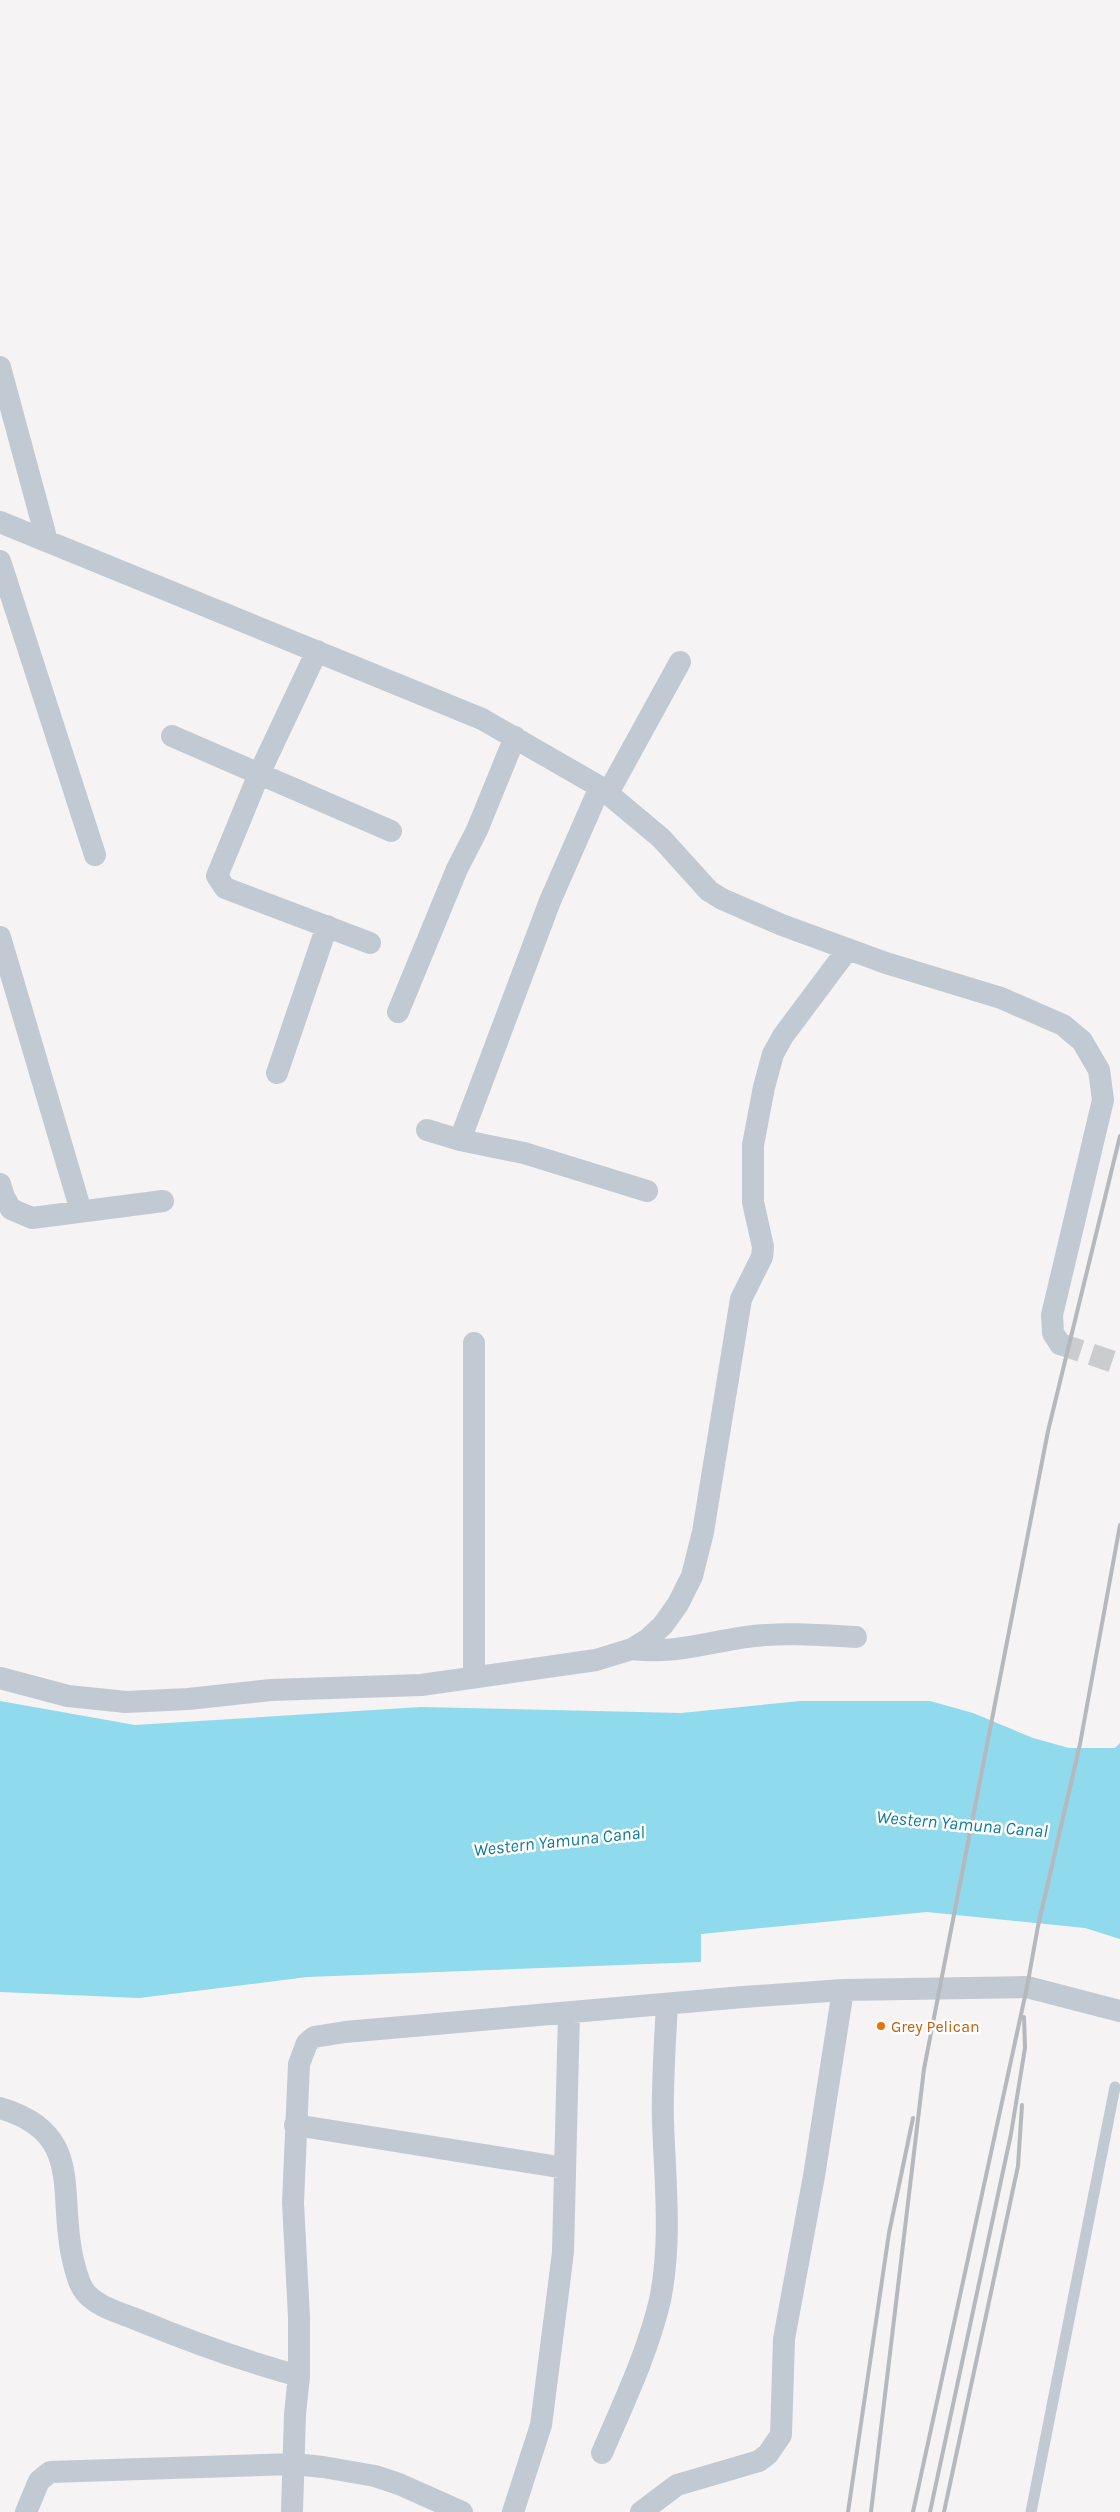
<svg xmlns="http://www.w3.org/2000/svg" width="1120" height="2512" font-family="Karla,sans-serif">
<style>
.water{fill:#90daee}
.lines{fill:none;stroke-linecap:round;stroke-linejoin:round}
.minor-tunnel{stroke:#caccce;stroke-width:22;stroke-dasharray:22 11;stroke-linecap:butt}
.service{stroke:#c1cad2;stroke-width:11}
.minor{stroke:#c1cad2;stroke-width:22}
.rail{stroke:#b5b8bd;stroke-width:4}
.food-dot{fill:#e8710a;stroke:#fff;stroke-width:2}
.labels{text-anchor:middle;stroke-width:5;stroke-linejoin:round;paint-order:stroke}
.food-label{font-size:16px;fill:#c56008;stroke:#fff;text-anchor:start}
.water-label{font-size:18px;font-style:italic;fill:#0c7c9b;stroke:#fff}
</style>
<rect width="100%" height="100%" fill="#f5f3f3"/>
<path class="water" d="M0 1701 135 1725 421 1707 681 1713 800 1701H930L973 1713 1033 1738 1069 1748H1115L1120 1743V1939L1085 1928 927 1912 701 1934V1962L307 1977 139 1998 0 1992Z"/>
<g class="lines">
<path class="minor-tunnel" d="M1060 1344 1120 1364"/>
<path class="service" d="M1031 2512 1115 2087"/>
<path class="minor" d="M0 367 47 541
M0 522 482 719 600 787 661 838 709 891 722 899 782 925 886 963 1001 998 1063 1025 1082 1041 1099 1070 1103 1100 1052 1315 1053 1333 1060 1344
M0 561 95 855
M317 651 259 774 217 876 225 888 370 943
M172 736 391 831
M608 793 680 662
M0 937 81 1211
M398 1012 457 869 477 830 515 737
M277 1073 327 926
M427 1130 460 1140 524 1153 647 1191
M460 1140 550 901 600 787
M0 1184 4 1197 11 1209 32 1218 163 1201
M632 1649C675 1654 704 1643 746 1637 782 1632 820 1635 856 1637
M474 1677V1343
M0 1678 68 1696 126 1702 188 1699 271 1690 421 1685 596 1660 632 1649 648 1639 663 1625 678 1604 692 1576 703 1532 741 1299 762 1257 763 1247 753 1202V1145L764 1087 773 1054 783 1036 848 949
M0 2108C86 2133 57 2194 73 2260 76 2271 78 2283 85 2292 97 2307 121 2313 138 2320 191 2342 244 2361 299 2376
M295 2125 565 2168
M602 2453C623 2404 648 2352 660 2300 672 2241 665 2181 663 2121 662 2082 665 2043 667 2004
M26 2512 39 2481 50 2472 294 2464 323 2467 375 2476 399 2484 462 2512
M292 2512 295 2414 299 2376V2317L293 2203 299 2064 307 2043 314 2037 345 2032 743 1997 843 1990 1027 1987 1120 2011
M513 2512 541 2425 558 2292 563 2252 569 2013
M641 2512 677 2485 759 2461 768 2454 781 2435 784 2339 814 2176 843 1990"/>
<path class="rail" d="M848 2512 889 2233 913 2118
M871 2512 924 2069 1048 1431 1120 1136
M913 2512 1027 1987 1038 1926 1080 1744 1120 1525
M930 2512 1011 2134 1025 2048 1024 2017
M944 2512 1018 2166 1022 2105"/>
</g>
<circle class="food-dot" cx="881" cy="2026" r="5"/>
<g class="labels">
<g class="food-label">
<text x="891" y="2032">Grey Pelican</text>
</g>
<g class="water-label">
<text transform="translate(962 1824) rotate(5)" y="6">Western Yamuna Canal</text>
<text transform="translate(559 1841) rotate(-6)" y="6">Western Yamuna Canal</text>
</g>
</g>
</svg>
